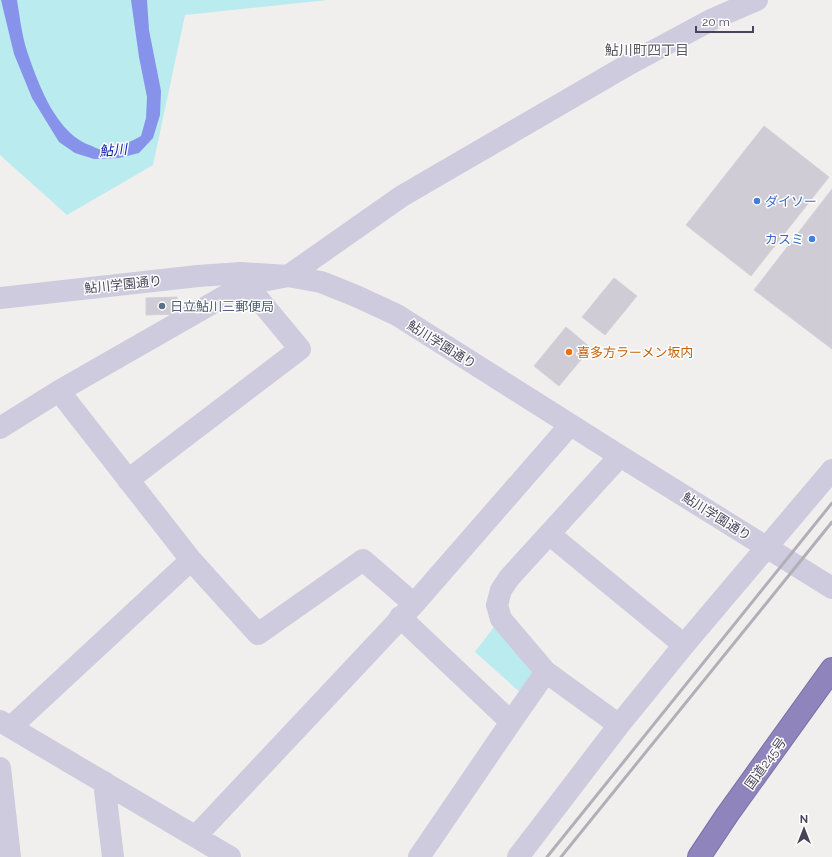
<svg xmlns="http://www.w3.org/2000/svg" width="832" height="857" font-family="Raleway,'Noto Sans JP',sans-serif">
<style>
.green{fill:#baebee}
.water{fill:#8793eb}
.building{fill:#cfccd5;stroke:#d4d1d9}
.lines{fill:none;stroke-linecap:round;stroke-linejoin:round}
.highway-casing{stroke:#7b70a8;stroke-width:24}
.minor{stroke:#cdcbdd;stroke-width:22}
.highway{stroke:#8f84bc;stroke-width:22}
.rail{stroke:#b1afb7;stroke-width:3}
.shop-dot{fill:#3f7fe0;stroke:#fff;stroke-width:1.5}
.service-dot{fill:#5c6f8a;stroke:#fff;stroke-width:1.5}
.food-dot{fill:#e8710a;stroke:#fff;stroke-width:1.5}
.labels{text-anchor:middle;stroke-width:3;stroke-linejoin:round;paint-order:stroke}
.shop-label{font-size:13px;fill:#366cbe;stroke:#fff;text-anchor:start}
.street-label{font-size:13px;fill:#48455a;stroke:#fff}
.service-label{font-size:13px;fill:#4e5e75;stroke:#fff;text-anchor:start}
.food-label{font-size:13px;fill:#c56008;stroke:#fff;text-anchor:start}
.neighbourhood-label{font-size:14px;fill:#5b5a62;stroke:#fff}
.water-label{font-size:14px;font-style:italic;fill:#0d1ea6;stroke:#fff}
</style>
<rect width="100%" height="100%" fill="#f0efed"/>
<path class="green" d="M0 0H328L185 15 153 165 67 215 0 155Z
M497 623 537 676 522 694 475 652Z"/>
<path class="water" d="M1 0H17C20 18 22 37 28 54 39 86 57 135 92 146 94 147 98 149 100 149 114 150 130 142 141 136L146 118 147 97 139 57 131 0H147L149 30 161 91 160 115 153 138 139 153 119 158 94 159 75 153 59 142 32 98 14 54Z"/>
<path class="building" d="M764 126 829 177 751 276 686 225Z
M832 189V349L754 290Z
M614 278 637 296 605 335 582 317Z
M177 297 178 314 146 315V298Z
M566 327 591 348 559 386 534 366Z"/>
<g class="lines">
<defs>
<path id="highway" d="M699 857 727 815 832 669"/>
</defs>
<use href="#highway" class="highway-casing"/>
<path class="minor" d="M0 298 198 276 241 273 288 276 321 282 356 296 397 315 620 456 832 588
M0 428 59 391 246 284 288 276 402 196 631 63 713 19 757 0
M128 480 300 349 246 284
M549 534 684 645
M191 560 258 634 363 560 414 604
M400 617 511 722 546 672
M0 721 230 857
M619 725 546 672 501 619 497 605 501 590 509 578 620 456
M11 727 191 560 59 391
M0 768 10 857
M104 782 113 857
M196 836 414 604 570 425
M419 857 511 722
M518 857 619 725 684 645 832 470"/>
<use href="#highway" class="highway"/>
<path class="rail" d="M547 857 832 503
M561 857 832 522"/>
</g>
<g class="shop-dot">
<circle cx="757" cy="201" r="4"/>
<circle cx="812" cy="239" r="4"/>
</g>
<circle class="service-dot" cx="162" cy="306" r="4"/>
<circle class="food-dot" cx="569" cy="352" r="4"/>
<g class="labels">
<g class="shop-label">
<text x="765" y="206">ダイソー</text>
<text x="804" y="244" text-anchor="end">カスミ</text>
</g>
<g class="street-label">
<text transform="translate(123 284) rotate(-6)" y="5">鮎川学園通り</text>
<text transform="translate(442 344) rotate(32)" y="5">鮎川学園通り</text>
<text transform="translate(717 516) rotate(32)" y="5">鮎川学園通り</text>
<text transform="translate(765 763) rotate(-54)" y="5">国道245号</text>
</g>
<g class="service-label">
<text x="170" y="311">日立鮎川三郵便局</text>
</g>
<g class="food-label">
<text x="577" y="357">喜多方ラーメン坂内</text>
</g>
<g class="neighbourhood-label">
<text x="647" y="55">鮎川町四丁目</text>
</g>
<g class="water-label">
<text transform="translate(113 150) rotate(-5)" y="5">鮎川</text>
</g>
</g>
<g transform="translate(804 829)" stroke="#ffffff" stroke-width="3" paint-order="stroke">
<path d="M0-3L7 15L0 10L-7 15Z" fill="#48455a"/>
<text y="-6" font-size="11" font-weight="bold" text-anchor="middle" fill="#48455a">N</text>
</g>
<path d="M696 26v6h57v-6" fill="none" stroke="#48455a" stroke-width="2"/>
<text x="702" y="26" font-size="12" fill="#48455a" stroke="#ffffff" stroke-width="3" paint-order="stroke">20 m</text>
</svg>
